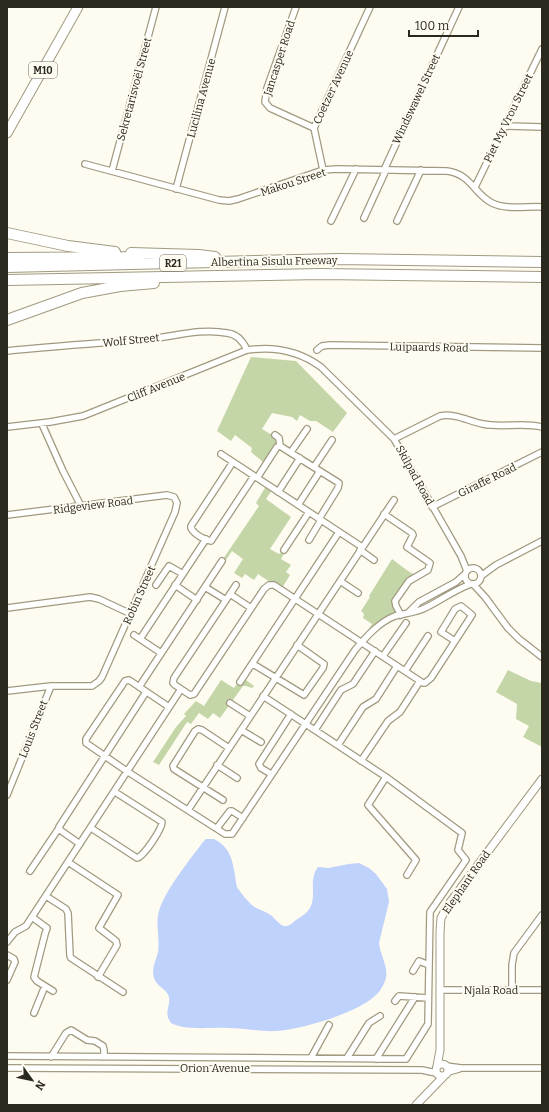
<svg xmlns="http://www.w3.org/2000/svg" width="549" height="1112" font-family="Bitter,serif">
<style>
.green{fill:#c4d6a7}
.water{fill:#bed2fb}
.lines{fill:none;stroke-linecap:round;stroke-linejoin:round}
.minor-casing{stroke:#a19a80;stroke-width:8}
.tertiary-casing{stroke:#a19a80;stroke-width:9}
.primary-casing{stroke:#a19a80;stroke-width:11}
.motorway-casing{stroke:#a19a80;stroke-width:12}
.minor{stroke:#fff;stroke-width:5.5}
.tertiary{stroke:#fff;stroke-width:7}
.primary{stroke:#fff;stroke-width:9}
.motorway{stroke:#fff;stroke-width:10}
.labels{text-anchor:middle;stroke-width:4;stroke-linejoin:round;paint-order:stroke}
.shield{fill:#fefbf0;stroke:#6a675c;stroke-width:1}
.shield-label{font-size:10px;font-weight:bold;fill:#2b281d}
.street-label{font-size:11px;fill:#2b281d;stroke:#fefbf0}
</style>
<rect width="100%" height="100%" fill="#fefbf0"/>
<path class="green" d="M251 357 296 361 347 413 333 432 316 421H310L300 415 297 421 292 417 272 413 262 429 277 438V442L263 462 251 452 252 448 235 435 231 441 217 431Z
M266 486 272 490 266 499 291 517 270 549 279 554 282 551 285 552 281 559 291 565 286 572 290 575 282 588 270 582 258 574 254 580 245 574 242 578 234 573 243 559 232 551 226 560 223 559 259 506 256 503Z
M392 559 408 571 415 575 396 596 395 614 382 620 367 632 372 624 363 618 364 614 361 611 370 597 369 596Z
M508 670 531 681 542 683V747L523 737 529 726 516 719 517 704 496 692Z
M221 680 234 688 239 681 246 680 254 686 252 688 246 686H243L220 718 213 713 208 719 199 713 191 724 187 722 159 765 153 762 176 727 186 716 184 714 196 701 204 706Z"/>
<path class="water" d="M206 839H214C234 849 233 867 237 887 241 893 247 901 253 906 259 910 266 911 272 916 282 926 284 931 296 920 301 917 307 913 310 908 317 895 308 880 318 867L328 868 349 864 359 863 369 868 376 874 387 889 389 902 379 943C380 955 390 969 385 981 382 989 377 995 370 1000 351 1014 300 1030 276 1031 260 1032 244 1028 228 1028 211 1027 186 1031 171 1023 163 1012 171 1006 169 997 167 989 156 986 154 978 151 968 156 961 158 952 160 940 156 927 158 915 163 892 189 861 203 842Z"/>
<g class="lines">
<defs>
<path id="minor" d="M296 7 267 88 265 102 270 108 314 128
M504 126 542 127
M85 164 219 200 229 201 238 199 323 170 337 169 447 171C471 174 475 195 492 203 506 210 527 206 542 207
M323 170 314 128 370 7
M384 170 459 7
M112 171 156 7
M475 187 542 49
M176 189 225 7
M364 218 386 170
M331 221 356 169
M397 221 421 170
M317 350 322 346 330 345 542 348
M7 351C55 346 103 343 151 339 176 336 202 328 227 333 237 334 243 341 247 350
M42 424 63 471 81 506
M7 427 50 422 83 416 247 350C274 346 298 350 321 367L394 439 461 556 467 571
M275 435 279 438 280 446
M394 439 440 416C455 413 468 421 483 424 502 428 523 422 542 427
M291 452 307 429
M221 454 362 547
M233 462 191 526V528C194 534 204 540 211 541L254 476
M314 467 332 440
M257 478 277 447 280 446 339 483 338 488 319 519
M278 492 300 458
M298 505 320 471
M432 507 542 452
M384 514 412 533 413 535 407 547 430 563 428 570 409 581 395 601 396 606 401 615
M7 515 167 495 174 497 177 503 175 512 102 677 99 681 92 686H51L7 691
M309 540 321 520
M284 550 309 512
M360 550 374 560
M465 576a8 8 0 1 1 16 0a8 8 0 1 1-16 0Z
M481 576 496 565 542 541
M340 581 358 593
M473 584 485 597 508 628 519 639 542 657
M156 585 169 566 183 574
M175 585 197 600
M236 585 174 678 173 683 175 685 190 695 194 694 264 589 269 585H274L423 683H425L431 678 472 615 461 606 455 609 441 632 455 641
M205 587 226 600
M230 594 251 608
M7 608 90 597 99 599 131 614
M409 612 419 602 456 582 465 574
M134 635 161 653
M140 639 206 539
M383 656 406 623
M253 664 304 695 323 668 324 664 297 645
M405 671 428 636
M240 682 339 532
M139 687 222 561
M230 703 250 716
M169 707 129 680 125 681 86 739V743L128 772 225 834H232L355 650C366 637 379 622 395 616 405 613 415 613 425 608 440 601 454 590 471 584
M241 730 261 742
M315 730 341 690 353 684 375 651
M338 745 363 707 376 699 397 666
M361 761 388 721 400 712 420 681
M217 765 237 778
M271 774 261 768 259 764 291 714
M386 777 368 805 416 860 407 875
M7 795 51 686
M223 800 174 769 173 766 195 731 198 729 202 730 229 748
M188 810 394 500
M91 828 137 858C144 856 162 829 162 822L115 792
M217 828 230 811H232L243 818
M80 844 60 830 59 827 146 692
M68 862 118 895 99 928 116 941 117 945 98 977
M30 871 59 828
M46 896 66 909 68 913 70 956 71 958 123 992
M32 917 47 928 45 934 34 977 37 981 53 991
M7 942 15 932 26 926 181 689
M7 955 14 959 15 962 7 980
M413 971 419 961 429 965
M440 990H542
M512 990V965L514 953 542 915
M395 1001 399 996 428 998
M34 1013 45 986
M7 1056 406 1059 428 1024 430 912 466 860 458 850 462 833 386 777 263 696
M51 1057 66 1033 71 1030 87 1040 95 1041 103 1046 104 1050V1057
M311 1058 329 1025
M347 1058 369 1023 380 1016
M376 1059 415 997
M446 1066 461 1068H542
M7 1068 422 1070 436 1073
M448 1072 459 1069"/>
<path id="tertiary" d="M436 1070a6 6 0 1 1 12 0a6 6 0 1 1-12 0Z
M437 1066 440 1050V932L441 918 448 905 542 779
M416 1105 444 1076"/>
<path id="primary" d="M7 133 78 7"/>
<path id="motorway" d="M7 233 68 246 115 252
M131 253 199 255 215 257
M7 258 139 257
M7 267 339 259 542 262
M7 280 321 274 542 277
M7 320 82 293 120 286 154 283"/>
</defs>
<use href="#minor" class="minor-casing"/>
<use href="#tertiary" class="tertiary-casing"/>
<use href="#primary" class="primary-casing"/>
<use href="#motorway" class="motorway-casing"/>
<use href="#minor" class="minor"/>
<use href="#tertiary" class="tertiary"/>
<use href="#primary" class="primary"/>
<use href="#motorway" class="motorway"/>
</g>
<g class="labels">
<g class="shield">
<rect x="29" y="62" width="28" height="16" rx="3"/>
<rect x="160" y="255" width="26" height="16" rx="3"/>
</g>
<g class="shield-label">
<text x="43" y="74">M10</text>
<text x="173" y="267">R21</text>
</g>
<g class="street-label">
<text transform="translate(279 58) rotate(-72)" y="4">Jancasper Road</text>
<text transform="translate(333 87) rotate(-65)" y="4">Coetzer Avenue</text>
<text transform="translate(134 89) rotate(-75)" y="4">Sekretarisvoël Street</text>
<text transform="translate(201 98) rotate(-75)" y="4">Lucilina Avenue</text>
<text transform="translate(416 99) rotate(-65)" y="4">Windswawel Street</text>
<text transform="translate(508 118) rotate(-64)" y="4">Piet My Vrou Street</text>
<text transform="translate(293 182) rotate(-18)" y="4">Makou Street</text>
<text transform="translate(274 261) rotate(-1)" y="4">Albertina Sisulu Freeway</text>
<text transform="translate(131 340) rotate(-6)" y="4">Wolf Street</text>
<text transform="translate(429 347) rotate(1)" y="4">Luipaards Road</text>
<text transform="translate(156 387) rotate(-22)" y="4">Cliff Avenue</text>
<text transform="translate(415 475) rotate(61)" y="4">Skilpad Road</text>
<text transform="translate(487 480) rotate(-26)" y="4">Giraffe Road</text>
<text transform="translate(93 505) rotate(-7)" y="4">Ridgeview Road</text>
<text transform="translate(139 595) rotate(-66)" y="4">Robin Street</text>
<text transform="translate(33 729) rotate(-69)" y="4">Louis Street</text>
<text transform="translate(466 882) rotate(-55)" y="4">Elephant Road</text>
<text x="491" y="994">Njala Road</text>
<text x="215" y="1072">Orion Avenue</text>
</g>
</g>
<rect width="549" height="1112" fill="none" stroke="#2b281d" stroke-width="16"/>
<g transform="translate(32 1080) rotate(123)" stroke="#fefbf0" stroke-width="3" paint-order="stroke">
<path d="M0-3L7 15L0 10L-7 15Z" fill="#2b281d"/>
<text y="-6" font-size="11" font-weight="bold" text-anchor="middle" fill="#2b281d">N</text>
</g>
<path d="M409 30v6h69v-6" fill="none" stroke="#2b281d" stroke-width="2"/>
<text x="415" y="30" font-size="12" fill="#2b281d" stroke="#fefbf0" stroke-width="3" paint-order="stroke">100 m</text>
</svg>
